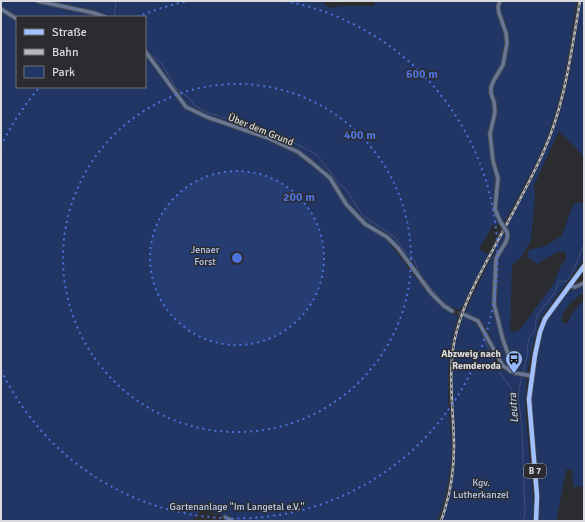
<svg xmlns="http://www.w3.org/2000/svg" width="585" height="522" font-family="Signika,sans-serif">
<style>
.built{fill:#30353e}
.green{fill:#213665}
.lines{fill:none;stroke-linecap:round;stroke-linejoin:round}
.stream{stroke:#424e7a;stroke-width:1}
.tertiary-tunnel{stroke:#44464a;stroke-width:3.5;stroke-dasharray:3.5 2;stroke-linecap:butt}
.minor-casing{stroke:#46484c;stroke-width:5}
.tertiary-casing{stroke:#46484c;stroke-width:5.5}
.primary-casing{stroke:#46484c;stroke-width:6}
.minor{stroke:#677695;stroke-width:3}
.tertiary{stroke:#677695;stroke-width:3.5}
.primary{stroke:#a1c0ff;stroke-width:4.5}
.rail-casing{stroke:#b7b8bb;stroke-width:2.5}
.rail{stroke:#2a2c30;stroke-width:1;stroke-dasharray:3;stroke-linecap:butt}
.tertiary-bridge-casing{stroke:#46484c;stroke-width:5.5;stroke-linecap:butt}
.tertiary-bridge{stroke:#677695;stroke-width:3.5}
.ring{fill:none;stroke:#4c71da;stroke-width:2;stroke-dasharray:2 4}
.labels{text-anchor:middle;stroke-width:3;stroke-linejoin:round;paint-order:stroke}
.shield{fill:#2a2c30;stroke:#a5a6aa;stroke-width:1}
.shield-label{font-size:9px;font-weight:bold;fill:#dadbde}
.street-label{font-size:10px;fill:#dadbde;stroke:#2a2c30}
.park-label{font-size:10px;fill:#b8cbf1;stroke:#2a2c30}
.poi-label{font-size:10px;font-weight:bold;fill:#dadbde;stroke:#2a2c30;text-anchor:end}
.water-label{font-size:11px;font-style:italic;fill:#b5c8ee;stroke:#2a2c30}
.centre{fill:#4c71da;stroke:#2a2c30;stroke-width:2}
.ring-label{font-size:12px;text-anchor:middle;font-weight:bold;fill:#4c71da;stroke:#2a2c30;stroke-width:3;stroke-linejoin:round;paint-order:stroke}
</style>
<rect width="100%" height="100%" fill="#2a2c30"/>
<path class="built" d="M576 1H581L571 63 559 115 544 153 466 307 459 329 453 362 452 395 455 437 456 456 453 476 449 500 446 511 442 521H437L447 490 449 475 451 437 448 377 451 345 454 328 462 305 530 172 550 130 567 61Z"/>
<path class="green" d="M1 1H35L105 17H18L1 7Z
M46 1H324L325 5 329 8 341 6H375L374 1H498C496 12 503 23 505 34 509 54 498 71 489 87L490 94 493 102 494 112 489 131 497 175 494 206 498 221 497 225H493L479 249 488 254 460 310 444 304 432 293 391 239 388 242C407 264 432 306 458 316 450 341 447 367 448 394 448 415 452 435 451 455 450 478 445 500 437 521H224L225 517 203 508 191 521H1V10L17 20V87H145V17H110L90 10Z
M501 1H576C570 44 564 88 550 129 539 161 519 194 503 224L496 209 499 185 494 157 491 134 495 117 491 90 493 85 504 66 508 43 501 18 499 7Z
M581 1H584V158L575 147 559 131 534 185 535 196 531 240 522 256 512 265 510 331 514 332 519 330 524 324 554 283 561 265 566 260V254L564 252H557L537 264 527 257 529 250 546 246 562 235 574 203H584V259L540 319 531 353 527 373C522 373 515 373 512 369L496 311 495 296 498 289 496 281 497 260 508 240 506 228C525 192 547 155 559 115 571 78 575 39 581 1Z
M504 231 507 238 496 256 494 301 508 354 510 368C494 360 495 341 485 327 480 320 471 317 464 314Z
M584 284V295L581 294 569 304 561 317 563 323H568L571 315 584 299V488L580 486 573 487 572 469 566 470 557 518 556 521H537L539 507 532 405V390L538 351 545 323 550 314 568 292Z
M463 317C489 324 485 351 501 367 508 373 517 376 527 377L525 406 534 508 533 521H442C452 494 457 466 455 437 455 413 451 389 452 364 453 348 458 332 463 317Z"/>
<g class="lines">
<path class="stream" d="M114 17 116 1
M145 49 162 64 176 88 190 99 194 105 208 113 217 115 285 141 297 144 317 155 339 184 345 188 363 216 395 237 406 253 411 256 415 261 417 269 421 276 442 301 450 307
M483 334 486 343 496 366 513 392 518 395
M523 373C524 367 527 360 527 354 528 343 527 338 535 330 536 327 535 323 536 320 540 305 557 297 558 282L567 281 572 274 584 244
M522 376 518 395 522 428 525 515 523 521"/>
<path class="tertiary-tunnel" d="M452 311 465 315"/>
<defs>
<path id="minor" d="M225 517 233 521"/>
<path id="tertiary" d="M38 1 94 13 105 17
M500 1 498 7 499 13 506 33 507 43 503 65 494 80 491 87V93L494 102 495 112 490 134 493 161 498 178 495 209 500 221
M1 9 17 19
M145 51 186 107 207 117 268 138 298 152 311 162 330 178 346 204 365 224 387 237 398 248 431 293 444 306 452 311
M507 232C510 241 499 250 496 259L494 304 503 340 510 359V371
M569 286 575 287 584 283
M465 315 478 321 503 366 515 373 532 376"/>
<path id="primary" d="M536 521 537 496 529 399 535 355 540 332 545 319 584 266"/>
</defs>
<use href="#minor" class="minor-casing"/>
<use href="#tertiary" class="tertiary-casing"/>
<use href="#primary" class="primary-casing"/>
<use href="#minor" class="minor"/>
<use href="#tertiary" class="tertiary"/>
<use href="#primary" class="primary"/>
<defs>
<path id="rail" d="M441 521C450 497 454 473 454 447 454 408 446 369 457 330 464 304 477 279 490 255 508 222 527 188 543 153 565 105 571 53 580 1"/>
</defs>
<use href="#rail" class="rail-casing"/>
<use href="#rail" class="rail"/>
<defs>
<path id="tertiary-bridge" d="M500 221 507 232"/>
</defs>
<use href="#tertiary-bridge" class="tertiary-bridge-casing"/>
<use href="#tertiary-bridge" class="tertiary-bridge"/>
</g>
<circle cx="237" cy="258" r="87" fill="#4c71da" fill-opacity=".12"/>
<g class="ring">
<circle cx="237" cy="258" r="87"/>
<circle cx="237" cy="258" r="174"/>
<path d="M1 146A261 261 0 0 1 39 88M137 17A261 261 0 0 1 189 1M285 1A261 261 0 1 1 1 370"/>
</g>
<defs>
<symbol id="bus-pin" viewBox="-11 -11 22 30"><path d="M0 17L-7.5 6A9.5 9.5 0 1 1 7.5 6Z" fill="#94b7fd" stroke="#2a2c30"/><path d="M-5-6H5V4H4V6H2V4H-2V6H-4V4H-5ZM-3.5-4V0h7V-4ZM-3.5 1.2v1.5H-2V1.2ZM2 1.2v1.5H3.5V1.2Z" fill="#111"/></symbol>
</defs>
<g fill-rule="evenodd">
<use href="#bus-pin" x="504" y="349" width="20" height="27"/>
</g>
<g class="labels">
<rect class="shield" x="524" y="464" width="22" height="14" rx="3"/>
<g class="shield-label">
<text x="535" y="474">B 7</text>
</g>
<g class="street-label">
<text transform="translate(261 129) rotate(22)" y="4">Über dem Grund</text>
</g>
<g class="park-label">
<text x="205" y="253">Jenaer<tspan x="205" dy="12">Forst</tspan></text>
<text x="481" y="486">Kgv.<tspan x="481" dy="12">Lutherkanzel</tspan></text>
<text x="237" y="510">Gartenanlage "Im Langetal e.V."</text>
</g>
<g class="poi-label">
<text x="501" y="357">Abzweig nach<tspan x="501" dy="12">Remderoda</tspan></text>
</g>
<g class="water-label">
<text transform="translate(513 408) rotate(-94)" y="4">Leutra</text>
</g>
</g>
<circle cx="237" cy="258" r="6" class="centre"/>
<g class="ring-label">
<text x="422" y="78">600 m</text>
<text x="360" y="139">400 m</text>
<text x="299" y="201">200 m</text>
</g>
<rect width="585" height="522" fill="none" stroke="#dadbde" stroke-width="4"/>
<rect x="16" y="16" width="130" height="72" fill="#2a2c30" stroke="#707276"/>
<rect x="24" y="29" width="20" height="6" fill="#a1c0ff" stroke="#707276"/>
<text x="52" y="36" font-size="12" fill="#dadbde">Straße</text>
<rect x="24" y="49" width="20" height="6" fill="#b7b8bb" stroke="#707276"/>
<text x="52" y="56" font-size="12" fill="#dadbde">Bahn</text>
<rect x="24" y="66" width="20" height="12" fill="#213665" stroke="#707276"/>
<text x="52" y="76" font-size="12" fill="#dadbde">Park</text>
</svg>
